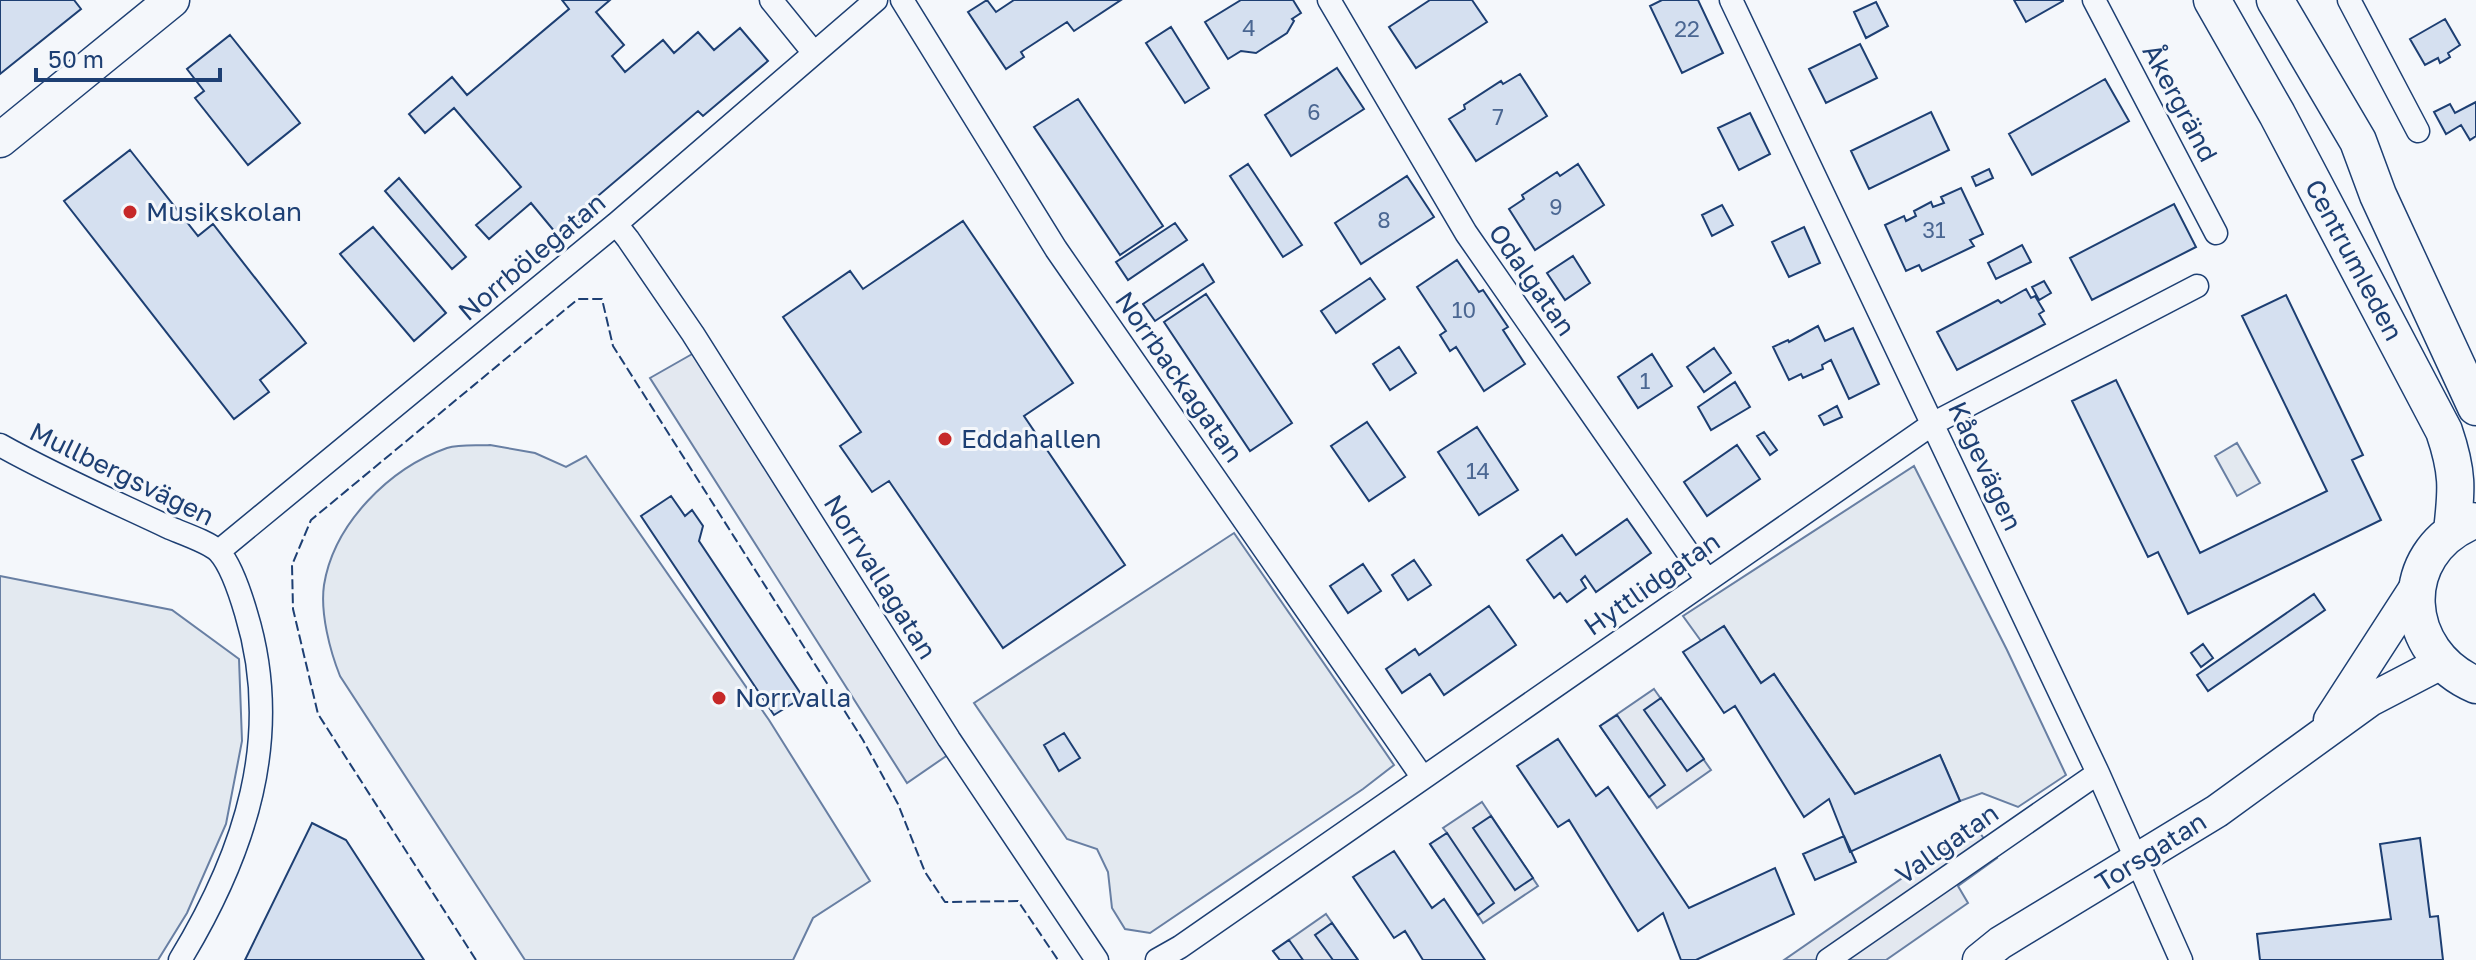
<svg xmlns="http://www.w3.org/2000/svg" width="2476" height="960" font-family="'Golos Text',sans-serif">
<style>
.green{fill:#e3e9f0;stroke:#687fa3;stroke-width:2}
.parking{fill:#e3e8f0;stroke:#687fa3;stroke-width:2}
.building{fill:#d5e0f0;stroke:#1d3f73;stroke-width:2}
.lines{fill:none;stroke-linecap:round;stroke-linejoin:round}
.minor-casing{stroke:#1d3f73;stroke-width:25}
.secondary-casing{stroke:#1d3f73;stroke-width:35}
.primary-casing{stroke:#1d3f73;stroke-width:37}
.trunk-casing{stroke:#1d3f73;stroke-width:39}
.minor{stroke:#f4f7fb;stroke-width:22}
.secondary{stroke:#f4f7fb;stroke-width:32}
.primary{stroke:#f4f7fb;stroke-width:34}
.trunk{stroke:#f4f7fb;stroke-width:36}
.fence{stroke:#1d3f73;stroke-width:2;stroke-dasharray:10 4;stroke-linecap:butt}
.poi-dot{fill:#c62828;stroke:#f4f7fb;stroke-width:3}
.labels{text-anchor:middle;stroke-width:6;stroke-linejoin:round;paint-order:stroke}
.number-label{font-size:22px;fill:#4b6792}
.street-label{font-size:26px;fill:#1d3f73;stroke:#f4f7fb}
.poi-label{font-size:26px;fill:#1d3f73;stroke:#f4f7fb;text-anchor:start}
</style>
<rect width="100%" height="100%" fill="#f4f7fb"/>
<path class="green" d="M2237 443 2260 483 2237 496 2215 456Z
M490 445 535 453 566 467 586 456 769 720 870 881 813 918 793 960H525L340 676C330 651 320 613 324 585 334 523 390 468 447 448 460 444 477 446 490 445Z
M1914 466 2007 650 2066 775 2018 807 1982 793 1960 801 1940 755 1855 794 1774 674 1761 683 1724 626 1701 641 1683 616Z
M1234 533 1394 765 1363 789 1150 933 1125 929 1112 908 1108 872 1097 849 1067 839 974 703Z
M0 576 172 610 239 659 242 741 226 824 187 913 158 960H0Z"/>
<path class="parking" d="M701 349 955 750 907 783 650 378Z
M1654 689 1711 770 1657 808 1600 726Z
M1482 802 1538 886 1483 923 1430 844 1447 833 1443 828Z
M1976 827 1997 858 1958 886 1968 903 1886 960H1784Z
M1326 914 1358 960H1280L1273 951Z"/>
<path class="building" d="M0 0H74L81 9 0 74Z
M562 0H610L596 12 624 45 612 56 625 72 663 40 674 53 698 32 714 50 740 28 768 61 703 116 698 111 586 206 591 212 560 238 531 203 489 239 476 225 521 187 454 108 425 133 409 114 452 77 467 95 569 9Z
M987 0 996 12 1014 0H1121L1074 31 1067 22 1021 52 1024 57 1006 69 968 12Z
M1241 0H1293L1301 13 1292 19 1294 21 1287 33 1256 53 1241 51 1228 59 1205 22Z
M1430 0H1472L1487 22 1416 68 1389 27Z
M1662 0H1698L1723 53 1682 73 1650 6Z
M2014 0H2063V1L2026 22Z
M1876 2 1888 26 1866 38 1854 12Z
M2445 19 2460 45 2448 53 2450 57 2440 63 2438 58 2425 65 2410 39Z
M1171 27 1209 88 1185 103 1146 43Z
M230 35 300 123 248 165 195 98 204 91 187 69Z
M1860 44 1877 78 1826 103 1809 69Z
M1337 68 1364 109 1291 156 1265 115Z
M1520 74 1547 116 1476 161 1449 119 1465 109 1464 105 1501 81 1503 84Z
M2105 79 2129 121 2032 175 2009 134Z
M1078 99 1163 226 1120 255 1034 127Z
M2476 102V136L2470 140 2461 125 2446 134 2434 112 2450 104 2455 113Z
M1931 112 1949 150 1869 189 1851 151Z
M1750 113 1770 154 1739 170 1718 128Z
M130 150 198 236 213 224 306 343 260 380 269 392 234 419 64 201Z
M1248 164 1302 245 1283 257 1230 176Z
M1578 164 1604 205 1535 250 1509 209 1524 199 1522 195 1557 172 1560 176Z
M1989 169 1993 178 1976 186 1972 177Z
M1407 176 1434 217 1361 264 1335 223Z
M399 178 466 257 452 269 385 191Z
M1961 188 1983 234 1970 240 1974 246 1922 271 1919 265 1906 271 1885 225 1904 216 1906 221 1916 216 1914 211 1931 202 1933 207 1944 203 1941 197Z
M2174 204 2196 247 2092 300 2070 258Z
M1722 205 1733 225 1712 236 1702 215Z
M963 221 1073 383 1024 416 1125 565 1003 648 889 481 872 492 840 446 861 432 783 317 850 271 863 289Z
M1175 223 1187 240 1128 280 1116 262Z
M373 227 446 313 414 341 340 254Z
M1804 227 1820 263 1789 277 1772 242Z
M2022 245 2031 262 1996 279 1988 263Z
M1573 256 1590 283 1565 300 1547 273Z
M1457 260 1479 292 1483 290 1508 327 1503 330 1525 364 1484 391 1456 347 1450 351 1440 335 1446 331 1417 287Z
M1203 264 1214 282 1155 321 1143 304Z
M1370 278 1385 299 1336 333 1321 311Z
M2044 281 2051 293 2039 300 2032 287Z
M2026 289 2031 298 2035 296 2044 311 2039 314 2045 324 1957 370 1937 332 1998 300 2001 303Z
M1206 294 1292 423 1250 451 1164 322Z
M2286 295 2363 455 2352 460 2381 520 2188 614 2158 552 2148 557 2072 401 2116 380 2200 553 2327 491 2242 316Z
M1818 326 1825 341 1853 328 1879 384 1849 399 1831 360 1822 365 1823 369 1803 378 1801 374 1789 380 1773 347 1788 340 1789 342Z
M1399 347 1416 373 1390 390 1373 364Z
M1714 348 1731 373 1704 392 1687 367Z
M1652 354 1672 386 1638 408 1618 377Z
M1735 382 1750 407 1711 430 1698 407Z
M1837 406 1842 417 1824 425 1819 416Z
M1367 422 1405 477 1369 501 1331 446Z
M1477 427 1518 490 1479 515 1438 452Z
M1764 432 1777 450 1770 455 1757 436Z
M1737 445 1760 479 1707 516 1684 482Z
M671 496 685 516 692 510 703 526 699 541 803 697 774 715 641 516Z
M1627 519 1651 553 1596 592 1585 576 1581 580 1586 588 1567 602 1560 593 1554 598 1527 560 1562 535 1576 555Z
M1414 560 1431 585 1408 600 1392 575Z
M1363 564 1381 591 1348 613 1330 586Z
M2314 594 2325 610 2208 691 2197 675Z
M1489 606 1516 645 1444 695 1430 674 1402 693 1386 669 1415 649 1419 655Z
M1724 626 1761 683 1774 674 1855 794 1940 755 1960 801 1850 852 1829 799 1804 817 1735 706 1724 713 1683 652Z
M2203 644 2213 658 2201 667 2191 653Z
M1661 698 1704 759 1687 771 1644 710Z
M1617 715 1665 785 1649 797 1600 726Z
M1064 733 1080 758 1059 771 1044 745Z
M1558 739 1596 796 1608 787 1689 908 1775 868 1794 914 1696 960H1681L1663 913 1638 931 1569 820 1558 827 1517 766Z
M1491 816 1533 878 1515 890 1473 828Z
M312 823 346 840 424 960H245Z
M1447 833 1494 903 1478 915 1430 844Z
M1844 836 1856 862 1815 880 1803 854Z
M2420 838 2430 917 2438 916 2443 960H2260L2257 934 2391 919 2380 844Z
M1394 851 1432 908 1444 899 1485 960H1423L1405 931 1394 938 1353 877Z
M1332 923 1358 960H1333L1315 935Z
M1289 940 1303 960H1280L1273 951Z"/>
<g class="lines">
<defs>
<path id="minor" d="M771 0 814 53
M902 0 1056 249 1423 778
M1329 0 1466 233 1707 580
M1731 0 2098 773 2181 960
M2094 0 2216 233
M2349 0 2418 131
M616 224 628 239 693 334 949 739 1097 960
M0 445C55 476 113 501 170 528 182 533 211 543 219 552 231 565 241 596 246 613 284 737 245 853 180 960
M219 551 616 224 876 0
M1157 960 1180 947 1934 423 2197 286
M1828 960 2098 773"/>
<path id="secondary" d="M2330 720 2418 584
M1979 960 2000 943 2217 811 2370 700 2441 663"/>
<path id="primary" d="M0 140 172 0"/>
<path id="trunk" d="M2212 0 2277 114 2444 431C2458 472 2457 489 2452 531
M2275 0 2358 141 2378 195 2476 407
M2472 521C2394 554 2401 653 2476 685"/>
</defs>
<use href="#minor" class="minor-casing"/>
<use href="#secondary" class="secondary-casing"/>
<use href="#primary" class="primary-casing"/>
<use href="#trunk" class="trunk-casing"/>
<use href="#minor" class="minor"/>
<use href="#secondary" class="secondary"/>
<use href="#primary" class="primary"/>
<use href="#trunk" class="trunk"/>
<path class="fence" d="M476 960 318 714 293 609 292 565 311 520 578 299H602L613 346 863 740 898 804 925 872 945 902 1018 901 1058 960"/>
</g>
<g class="poi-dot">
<circle cx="130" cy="212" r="8"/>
<circle cx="945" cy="439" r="8"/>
<circle cx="719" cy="698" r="8"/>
</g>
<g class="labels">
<g class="number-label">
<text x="1249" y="36">4</text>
<text x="1687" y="37">22</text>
<text x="1314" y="120">6</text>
<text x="1498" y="125">7</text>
<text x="1556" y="215">9</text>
<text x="1384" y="228">8</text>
<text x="1934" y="238">31</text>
<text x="1464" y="318">10</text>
<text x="1645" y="389">1</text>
<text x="1478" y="479">14</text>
</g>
<g class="street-label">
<text transform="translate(2180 103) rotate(62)" y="9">Åkergränd</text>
<text transform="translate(532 257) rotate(-40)" y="9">Norrbölegatan</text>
<text transform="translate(2354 260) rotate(62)" y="9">Centrumleden</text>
<text transform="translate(1532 280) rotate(55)" y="9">Odalgatan</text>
<text transform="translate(1179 377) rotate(55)" y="9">Norrbackagatan</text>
<text transform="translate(1985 466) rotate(65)" y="9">Kågevägen</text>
<text transform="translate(122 474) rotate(26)" y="9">Mullbergsvägen</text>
<text transform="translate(880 577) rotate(58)" y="9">Norrvallagatan</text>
<text transform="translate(1652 584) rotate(-35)" y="9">Hyttlidgatan</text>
<text transform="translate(1947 844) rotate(-35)" y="9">Vallgatan</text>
<text transform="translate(2151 852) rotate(-32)" y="9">Torsgatan</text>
</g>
<g class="poi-label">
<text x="146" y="221">Musikskolan</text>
<text x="961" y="448">Eddahallen</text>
<text x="735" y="707">Norrvalla</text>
</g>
</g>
<path d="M36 68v12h184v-12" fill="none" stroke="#1d3f73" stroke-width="4"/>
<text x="48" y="68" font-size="24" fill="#1d3f73" stroke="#f4f7fb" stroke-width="6" paint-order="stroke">50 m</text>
</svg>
